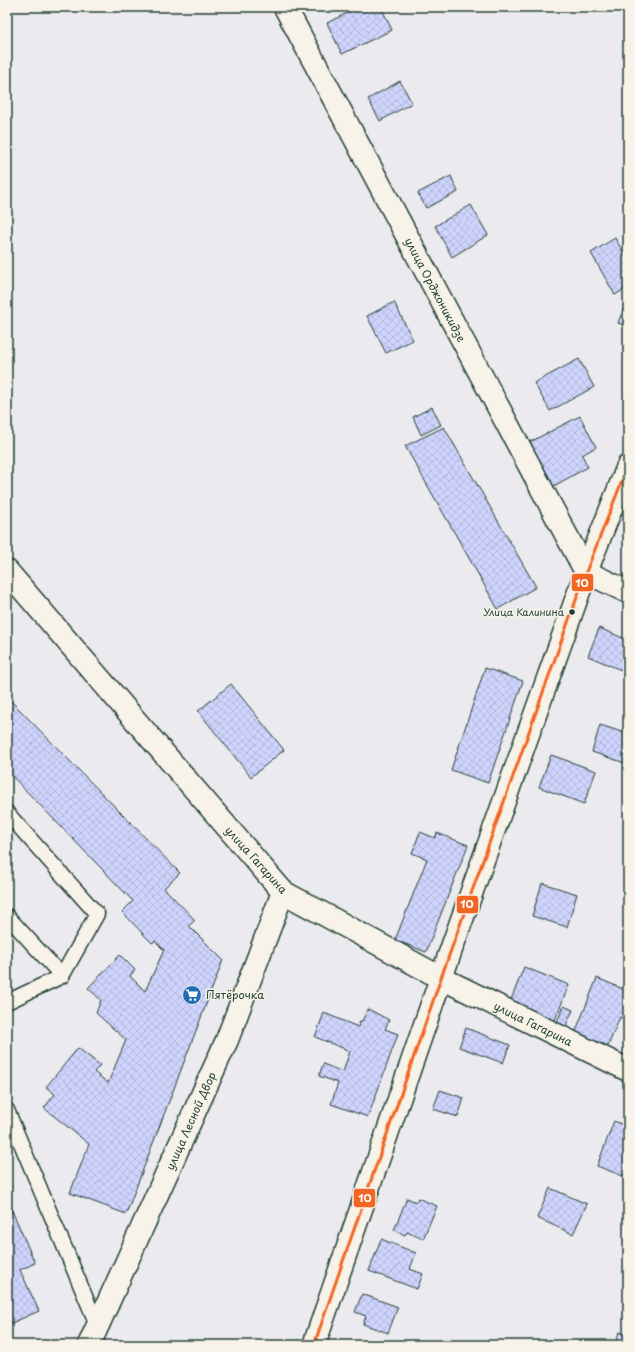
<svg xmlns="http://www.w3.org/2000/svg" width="635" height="1352" font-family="'Playpen Sans',sans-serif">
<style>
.building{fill:url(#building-cross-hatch);stroke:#1f3d34}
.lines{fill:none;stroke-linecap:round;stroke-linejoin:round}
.service-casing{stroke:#1f3d34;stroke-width:17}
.minor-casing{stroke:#1f3d34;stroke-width:25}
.tertiary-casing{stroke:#1f3d34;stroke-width:25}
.secondary-casing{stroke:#1f3d34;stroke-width:25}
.service{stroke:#f7f3e8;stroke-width:14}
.minor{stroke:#f7f3e8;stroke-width:22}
.tertiary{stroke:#f7f3e8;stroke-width:22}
.secondary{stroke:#f7f3e8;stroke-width:22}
.bus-1-casing{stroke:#f7f3e8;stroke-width:6}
.bus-1{stroke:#f26522;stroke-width:3}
.bus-dot{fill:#1f3d34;stroke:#f7f3e8;stroke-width:1.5}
.labels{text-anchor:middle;stroke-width:3;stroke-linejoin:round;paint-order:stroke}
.bus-label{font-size:10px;fill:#1f3d34;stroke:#f7f3e8;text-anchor:end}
.street-label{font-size:11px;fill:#1f3d34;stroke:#f7f3e8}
.poi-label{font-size:11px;fill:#1f3d34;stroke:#f7f3e8;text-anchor:start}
.line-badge{stroke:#f7f3e8;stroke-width:1.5}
.badge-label{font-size:11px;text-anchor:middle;font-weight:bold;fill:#fff}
</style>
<defs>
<pattern id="building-cross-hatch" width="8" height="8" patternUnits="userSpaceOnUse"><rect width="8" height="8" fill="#ced4fc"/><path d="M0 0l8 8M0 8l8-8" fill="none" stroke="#b0b7d9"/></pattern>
</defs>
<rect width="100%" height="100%" fill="#ebeaee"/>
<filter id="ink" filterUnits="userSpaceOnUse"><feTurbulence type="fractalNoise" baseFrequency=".025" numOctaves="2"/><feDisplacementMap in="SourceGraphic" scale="8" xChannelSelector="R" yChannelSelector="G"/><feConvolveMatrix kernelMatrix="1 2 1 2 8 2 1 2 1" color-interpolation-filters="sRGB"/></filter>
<g filter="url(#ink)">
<path class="building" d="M359 7H381L392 30 342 54 327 23Z
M400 81 412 103 380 121 368 99Z
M451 176 458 192 426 208 418 193Z
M471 205 488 235 452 257 435 226Z
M615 238 628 260V287L615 295 591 253Z
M394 302 413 340 386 353 367 316Z
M626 302 628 303V327L618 323Z
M579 359 594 387 550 411 534 383Z
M432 407 441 425 421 435 413 417Z
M580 416 596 447 582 455 588 467 552 487 530 442Z
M444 427 536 587 498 609 405 446Z
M599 628 628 640V673L588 656Z
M485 668 523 681 488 783 451 770Z
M231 684 284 750 251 777 198 711Z
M7 697 180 873 164 888 195 920 189 926 223 960 126 1214 70 1193 89 1144 44 1108 55 1094 46 1087 78 1048 100 1065 94 1072 108 1083 126 1040 96 1013 101 1000 88 988 120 955 135 970 130 976 145 991 164 950 155 941 152 943 122 912 133 901 7 771Z
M600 725 628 734V764L592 752Z
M551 755 596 771 584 804 539 787Z
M420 832 435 838 437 833 468 845 426 952 395 940 427 859 412 853Z
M542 883 577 894 567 927 532 916Z
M524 967 569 985 553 1025 508 1007Z
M597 978 628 991V1021L620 1017 608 1046 575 1033Z
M564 1006 573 1010 562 1034 553 1030Z
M368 1009 389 1020 385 1029 398 1034 368 1117 331 1104 338 1083 319 1076 323 1064 343 1072 350 1051 315 1037 324 1013 358 1027 360 1021H362Z
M466 1028 510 1045 503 1063 459 1047Z
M440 1090 464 1098 458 1117 433 1109Z
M614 1121 628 1127V1178L597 1166Z
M550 1188 587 1204 573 1234 537 1218Z
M407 1198 416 1202 418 1198 437 1206 423 1239 407 1232 405 1235 394 1230Z
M7 1199 35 1263 20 1270 39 1311 7 1325Z
M381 1239 416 1253 410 1269 423 1274 417 1289 369 1271Z
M362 1294 398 1307 388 1333 363 1324 366 1316 355 1312Z
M619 1332 628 1335V1345H615Z"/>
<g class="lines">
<defs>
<path id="service" d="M7 813 97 914 62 976 7 1002
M7 916 62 976
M7 1110 98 1327"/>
<path id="minor" d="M586 572 628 592
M441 978 628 1070
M89 1345 227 1040 283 892"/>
<path id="tertiary" d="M285 7 586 572
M7 571 283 892 441 978"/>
<path id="secondary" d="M314 1345 441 978 586 572 628 466"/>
</defs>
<use href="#service" class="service-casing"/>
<use href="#minor" class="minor-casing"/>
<use href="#tertiary" class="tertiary-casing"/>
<use href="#secondary" class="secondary-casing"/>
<use href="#service" class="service"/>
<use href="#minor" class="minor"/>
<use href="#tertiary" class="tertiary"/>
<use href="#secondary" class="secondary"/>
<defs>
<path id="bus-1" d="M314 1345 441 978 586 572 628 466"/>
</defs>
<use href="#bus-1" class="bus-1-casing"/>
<use href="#bus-1" class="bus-1"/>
</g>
</g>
<defs>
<symbol id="supermarket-disc" viewBox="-11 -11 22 22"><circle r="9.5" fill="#1f6fb2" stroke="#f7f3e8"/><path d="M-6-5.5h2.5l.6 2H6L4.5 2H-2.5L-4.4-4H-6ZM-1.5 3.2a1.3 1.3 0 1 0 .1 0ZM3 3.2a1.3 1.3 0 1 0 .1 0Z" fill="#fff"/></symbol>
</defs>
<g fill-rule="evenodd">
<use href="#supermarket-disc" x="181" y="984" width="22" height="22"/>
</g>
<circle class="bus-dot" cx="572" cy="612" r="3.5"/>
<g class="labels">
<g class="bus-label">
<text x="564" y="616">Улица Калинина</text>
</g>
<g class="street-label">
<text transform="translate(435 290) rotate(62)" y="4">улица Орджоникидзе</text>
<text transform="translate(256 860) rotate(48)" y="4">улица Гагарина</text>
<text transform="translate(533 1024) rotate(26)" y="4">улица Гагарина</text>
<text transform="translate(191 1121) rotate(-66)" y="4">улица Лесной Двор</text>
</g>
<g class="poi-label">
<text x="206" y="999">Пятёрочка</text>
</g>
</g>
<g class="line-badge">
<rect x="571" y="573" width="23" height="19" rx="4" fill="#f26522"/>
<rect x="456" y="895" width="23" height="19" rx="4" fill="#f26522"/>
<rect x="353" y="1188" width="23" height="20" rx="4" fill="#f26522"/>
</g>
<g class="badge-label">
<text x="582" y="587">10</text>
<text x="467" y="908">10</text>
<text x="365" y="1202">10</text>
</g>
<rect width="635" height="1352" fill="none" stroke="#f7f3e8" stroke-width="24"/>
<rect x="12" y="12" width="611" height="1328" fill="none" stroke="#1f3d34" stroke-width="1.5" filter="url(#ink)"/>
</svg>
